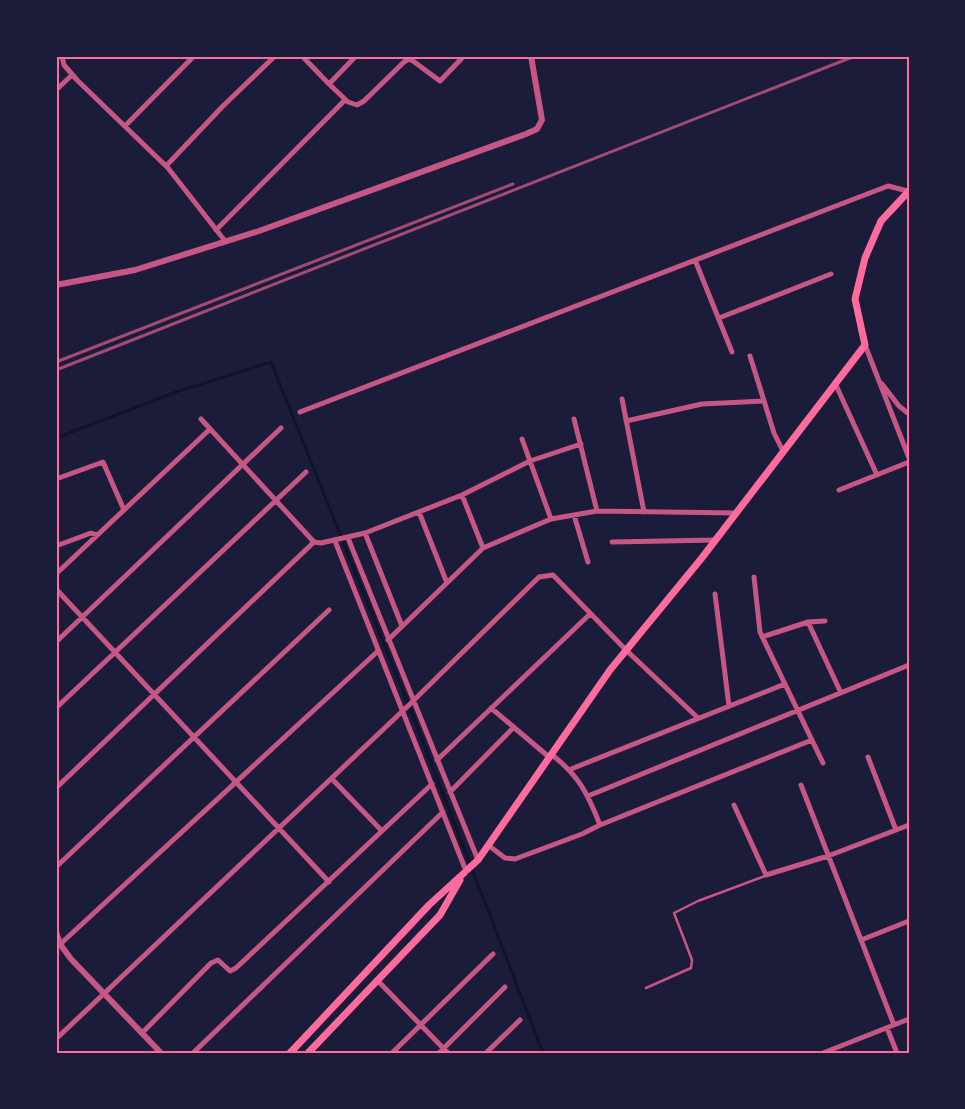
<svg xmlns="http://www.w3.org/2000/svg" width="965" height="1109" font-family="Inter,sans-serif">
<style>
.lines{fill:none;stroke-linecap:round;stroke-linejoin:round}
.stream{stroke:#12122b;stroke-width:3}
.service{stroke:#c65784;stroke-width:2.5}
.minor{stroke:#c65784;stroke-width:5}
.tertiary{stroke:#c65784;stroke-width:6}
.secondary{stroke:#ff6b9d;stroke-width:7}
.rail{stroke:#a44b75;stroke-width:3}
.neatline{fill:none;stroke:#ff6b9d;stroke-width:2}
</style>
<rect width="100%" height="100%" fill="#1b1b3a"/>
<g class="lines">
<path class="stream" d="M56 438 176 392 271 362 413 716 543 1053"/>
<path class="service" d="M646 988 691 968 692 960 674 913 698 901 765 876"/>
<path class="minor" d="M62 56 64 65 77 80 168 168 225 241
M302 56 329 84 356 56
M329 84 348 102 357 105 364 101 404 62 409 59 413 61 440 81 464 56
M56 90 72 75
M125 126 194 56
M166 166 223 106 275 56
M216 230 345 100
M695 260 732 352
M719 318 831 274
M865 345 909 458
M750 356 774 433 783 451
M835 383 877 475
M882 384 899 406 909 414
M622 399 644 512
M300 412 888 186 908 191
M201 419 314 542 321 543 365 533 462 495 530 461 581 444
M574 419 597 511
M626 421 702 404 764 401
M522 439 551 519
M56 479 103 462 124 510
M839 490 909 462
M419 512 447 583
M574 515 588 562
M365 533 402 626
M348 538 478 860
M335 541 466 871
M612 542 716 540
M56 546 91 533 97 535
M483 548 551 519 597 511 736 513
M56 574 210 429
M754 577 760 632 823 763
M56 589 329 882
M715 594 729 706
M808 622 841 693
M762 637 808 622 825 621
M388 640 483 548 462 495
M56 642 281 428
M56 708 306 472
M491 708 549 757
M868 757 896 830
M437 760 590 614
M571 769 785 684
M332 779 382 831
M801 785 894 1025
M56 788 314 542
M450 792 514 727
M588 796 909 665
M734 805 766 875 828 856 909 825
M600 825 812 740
M488 845 505 858 515 859 582 834 600 825C587 792 579 776 551 754
M56 867 329 610
M861 940 909 921
M56 948 378 651
M377 980 448 1053
M887 1028 897 1053
M142 1033 211 963 218 960 230 971 236 968 432 784
M56 1039 410 704 539 577 553 575 626 650 698 718
M193 1053 443 812
M392 1053 493 954
M439 1053 505 987
M486 1053 520 1020
M823 1053 909 1019"/>
<path class="tertiary" d="M56 285 135 270 259 231 526 134 537 129 542 120 531 56
M56 932 60 944 71 959 161 1053"/>
<path class="secondary" d="M467 870 478 860 610 670 701 559 865 345 855 299 865 258 881 221 909 191
M290 1053 429 905 464 873
M308 1053 440 915 460 880"/>
<path class="rail" d="M56 362 513 184
M56 370 855 56"/>
</g>
<rect width="965" height="1109" fill="none" stroke="#1b1b3a" stroke-width="115"/>
<rect x="58" y="58" width="850" height="994" class="neatline"/>
</svg>
